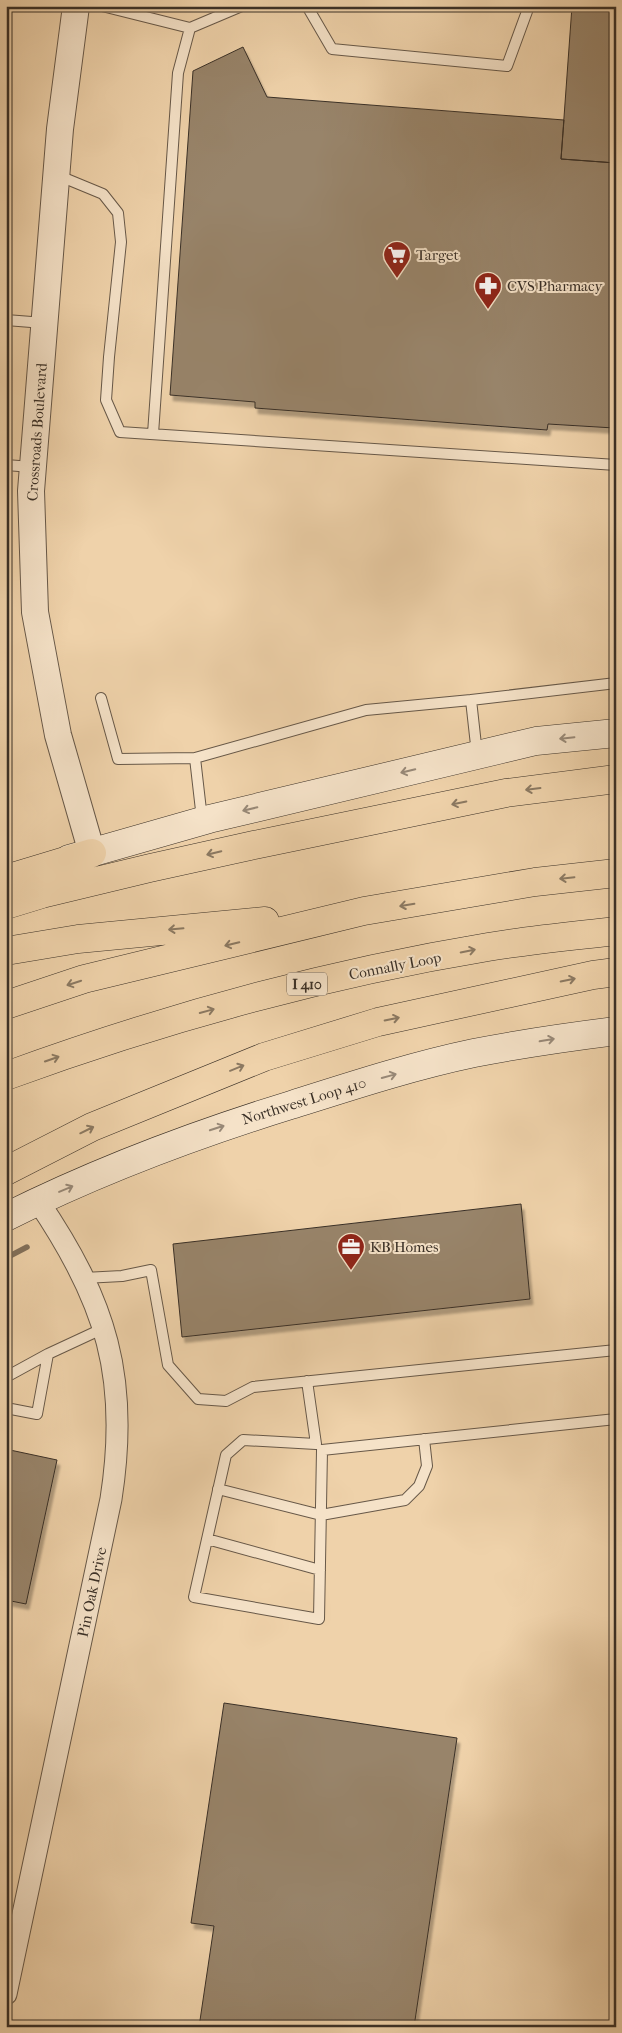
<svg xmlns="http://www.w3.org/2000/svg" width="622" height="2033" font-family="'IM FELL French Canon',serif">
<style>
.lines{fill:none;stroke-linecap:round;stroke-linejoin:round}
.stream{stroke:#81705b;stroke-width:5.5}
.building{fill:#98846b;stroke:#3a3027;filter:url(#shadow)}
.service-casing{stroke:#675848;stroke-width:12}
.minor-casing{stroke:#675848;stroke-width:23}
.tertiary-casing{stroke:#675848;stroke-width:28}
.secondary-casing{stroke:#3a3027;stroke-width:29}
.motorway-casing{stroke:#3a3027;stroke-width:29}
.service{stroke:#f5e2c8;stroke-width:10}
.minor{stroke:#f5e2c8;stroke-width:21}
.tertiary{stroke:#f5e2c8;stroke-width:26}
.secondary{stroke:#f5e2c8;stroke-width:28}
.motorway{stroke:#efd2aa;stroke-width:28}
.oneway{stroke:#988978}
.oneway2{stroke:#8b7962}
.labels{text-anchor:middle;stroke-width:4;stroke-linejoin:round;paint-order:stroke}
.shield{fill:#f5e2c8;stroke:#726557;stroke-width:1}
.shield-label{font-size:14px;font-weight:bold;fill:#3a3027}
.poi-label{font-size:15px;fill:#3a3027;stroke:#f5e2c8;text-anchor:start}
.street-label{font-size:15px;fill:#3a3027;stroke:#f5e2c8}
</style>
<defs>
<filter id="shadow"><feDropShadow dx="3" dy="5.5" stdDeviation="1" flood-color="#0004"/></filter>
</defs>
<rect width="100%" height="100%" fill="#efd2aa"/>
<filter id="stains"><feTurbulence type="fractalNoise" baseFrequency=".004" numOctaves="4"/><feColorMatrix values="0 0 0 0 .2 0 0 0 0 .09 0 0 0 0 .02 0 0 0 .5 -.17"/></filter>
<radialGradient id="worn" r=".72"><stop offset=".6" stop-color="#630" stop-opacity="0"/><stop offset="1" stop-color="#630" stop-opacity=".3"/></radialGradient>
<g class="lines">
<path class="stream" d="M6 1258 27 1247"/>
</g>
<path class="building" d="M572 6H616V163L561 159Z
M243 47 267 97 564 120 561 159 616 163 614 428 548 424 547 430 255 408V402L170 395 193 71Z
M521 1204 530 1299 182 1337 173 1244Z
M10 1450 57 1460 26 1604 6 1600V1468Z
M224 1703 457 1738 414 2027H199L214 1926 191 1923Z"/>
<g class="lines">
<defs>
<path id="service" d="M102 6 190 28 242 6
M307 6 332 49 507 66 529 6
M57 175 103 194 118 213 121 242 109 357 106 400 120 432 616 465
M6 320 44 323
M153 434 178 73 190 28
M6 465 32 467
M101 698 118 759 195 758 366 710 471 700 616 683
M471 700 477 754
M195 758 202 819
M84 1278 122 1276 151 1270 168 1365 198 1399 226 1401 253 1387 616 1350
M6 1377 48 1354 104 1328
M307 1381 316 1444 243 1440 226 1455 194 1597 319 1619 322 1450 616 1419
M6 1408 37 1414 48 1354
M218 1489 321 1515 405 1500 419 1486 427 1466 424 1439
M207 1539 320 1570"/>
<path id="minor" d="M6 1994 111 1499C130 1378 106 1301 38 1201"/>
<path id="tertiary" d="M76 6 60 129 31 491 35 612 58 735 92 853"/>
<path id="secondary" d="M69 859 209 819 536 741 616 733
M6 1217C98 1171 194 1135 291 1105 351 1086 412 1066 474 1053 520 1044 568 1037 616 1031"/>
<path id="motorway" d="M6 879 92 853
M6 905 42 894 150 868 254 845 506 793 616 779
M6 951 78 939 265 921
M6 1005 84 979 364 911 535 882 616 873
M6 1076C162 1019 325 974 488 947 530 940 573 936 616 931
M6 1171 92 1127 264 1057 378 1022 593 975 616 972"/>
</defs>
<use href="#service" class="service-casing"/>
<use href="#minor" class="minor-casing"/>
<use href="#tertiary" class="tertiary-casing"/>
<use href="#secondary" class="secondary-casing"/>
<use href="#motorway" class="motorway-casing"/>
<use href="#service" class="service"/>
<use href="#minor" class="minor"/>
<use href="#tertiary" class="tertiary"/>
<use href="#secondary" class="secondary"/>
<use href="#motorway" class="motorway"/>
</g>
<defs><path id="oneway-shaft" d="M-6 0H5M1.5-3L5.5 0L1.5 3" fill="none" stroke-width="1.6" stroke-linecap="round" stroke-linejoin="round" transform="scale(1.25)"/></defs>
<g class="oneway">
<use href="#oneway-shaft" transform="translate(567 738) rotate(174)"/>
<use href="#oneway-shaft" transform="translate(408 771) rotate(166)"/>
<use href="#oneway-shaft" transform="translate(250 809) rotate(167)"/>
<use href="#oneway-shaft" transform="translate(547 1040) rotate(-10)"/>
<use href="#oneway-shaft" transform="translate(389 1076) rotate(-15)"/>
<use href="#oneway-shaft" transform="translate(217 1128) rotate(-18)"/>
<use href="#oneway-shaft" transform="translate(66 1189) rotate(-23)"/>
</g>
<g class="oneway2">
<use href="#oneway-shaft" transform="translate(533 789) rotate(173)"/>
<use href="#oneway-shaft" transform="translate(459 803) rotate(168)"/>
<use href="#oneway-shaft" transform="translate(214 853) rotate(167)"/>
<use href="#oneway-shaft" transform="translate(567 878) rotate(174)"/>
<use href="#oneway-shaft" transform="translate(407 905) rotate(171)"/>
<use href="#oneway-shaft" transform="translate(176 929) rotate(175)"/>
<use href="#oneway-shaft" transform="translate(232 944) rotate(166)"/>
<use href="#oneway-shaft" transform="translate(468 951) rotate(-11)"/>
<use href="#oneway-shaft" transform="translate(568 980) rotate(-12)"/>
<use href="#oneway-shaft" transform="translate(74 983) rotate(162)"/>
<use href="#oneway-shaft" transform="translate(207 1011) rotate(-15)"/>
<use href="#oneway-shaft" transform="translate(392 1019) rotate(-12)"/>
<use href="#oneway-shaft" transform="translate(52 1059) rotate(-19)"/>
<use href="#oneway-shaft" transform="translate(237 1068) rotate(-22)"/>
<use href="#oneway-shaft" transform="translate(87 1130) rotate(-26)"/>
</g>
<defs>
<symbol id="supermarket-pin" viewBox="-11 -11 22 30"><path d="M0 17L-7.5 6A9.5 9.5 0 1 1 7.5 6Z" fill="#8f2418" stroke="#f5e2c8"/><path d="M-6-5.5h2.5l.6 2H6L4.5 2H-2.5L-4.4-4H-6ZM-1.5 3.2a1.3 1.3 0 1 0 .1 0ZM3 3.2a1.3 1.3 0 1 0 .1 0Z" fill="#fff"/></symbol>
<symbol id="pharmacy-pin" viewBox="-11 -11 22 30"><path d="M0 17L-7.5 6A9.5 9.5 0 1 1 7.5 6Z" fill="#8f2418" stroke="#f5e2c8"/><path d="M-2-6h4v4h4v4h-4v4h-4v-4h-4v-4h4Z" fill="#fff"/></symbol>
<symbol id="office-pin" viewBox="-11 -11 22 30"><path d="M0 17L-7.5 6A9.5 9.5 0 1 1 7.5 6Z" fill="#8f2418" stroke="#f5e2c8"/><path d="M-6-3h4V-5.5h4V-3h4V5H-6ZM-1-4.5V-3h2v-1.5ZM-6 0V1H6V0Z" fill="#fff"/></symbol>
</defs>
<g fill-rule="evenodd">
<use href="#supermarket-pin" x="381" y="239" width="32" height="43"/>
<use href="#pharmacy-pin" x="472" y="270" width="32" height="43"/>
<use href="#office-pin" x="335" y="1231" width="32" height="43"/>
</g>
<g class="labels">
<rect class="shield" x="287" y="972.5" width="40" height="23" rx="4"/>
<g class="shield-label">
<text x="307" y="989">I 410</text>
</g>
<g class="poi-label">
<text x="416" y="260">Target</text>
<text x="507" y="291">CVS Pharmacy</text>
<text x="370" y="1252">KB Homes</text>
</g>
<g class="street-label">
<text transform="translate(37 432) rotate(-86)" y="5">Crossroads Boulevard</text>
<text transform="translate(395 966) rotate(-11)" y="5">Connally Loop</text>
<text transform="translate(304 1101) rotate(-17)" y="5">Northwest Loop 410</text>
<text transform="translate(92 1592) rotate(-78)" y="5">Pin Oak Drive</text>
</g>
</g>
<rect width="622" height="2033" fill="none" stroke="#efd2aa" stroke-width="25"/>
<rect x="8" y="8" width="607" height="2018" fill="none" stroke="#3a3027" stroke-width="2.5"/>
<rect x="12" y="12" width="597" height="2008" fill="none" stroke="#3a3027"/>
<rect width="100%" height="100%" filter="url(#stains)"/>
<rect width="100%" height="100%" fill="url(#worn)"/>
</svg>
